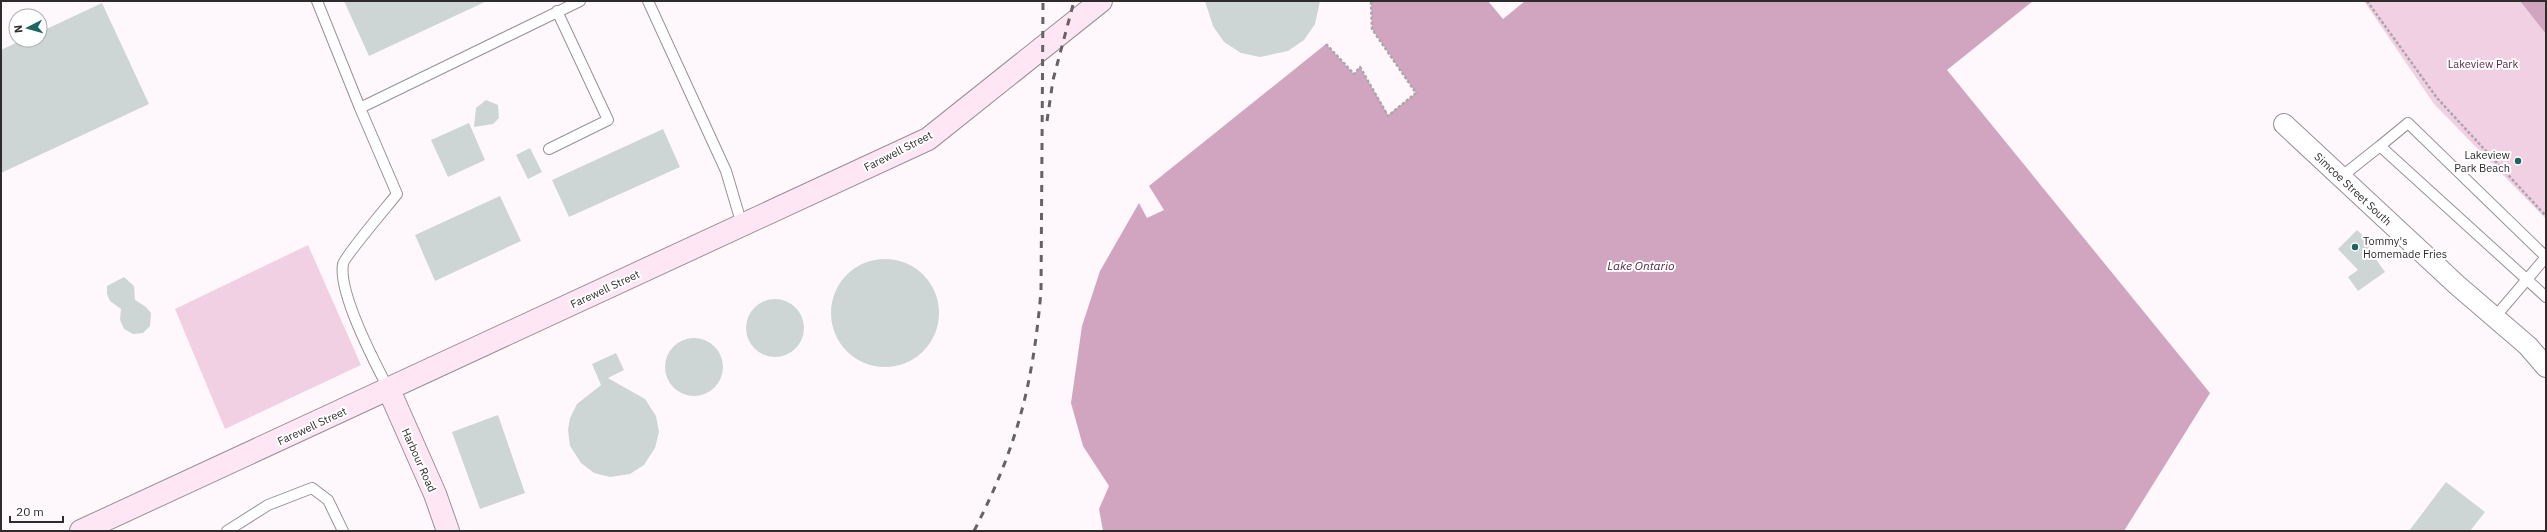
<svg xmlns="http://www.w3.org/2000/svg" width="2547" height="532" font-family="'IBM Plex Sans',sans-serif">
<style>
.green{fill:#f2d0e4}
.water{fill:#d1a5bf}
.building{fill:#cdd6d5}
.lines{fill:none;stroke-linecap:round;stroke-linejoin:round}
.lane-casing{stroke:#989195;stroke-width:12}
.street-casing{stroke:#989195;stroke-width:22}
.secondary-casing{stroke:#989195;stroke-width:24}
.path{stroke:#aba6aa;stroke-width:2.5;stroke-dasharray:3 2;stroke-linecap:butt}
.lane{stroke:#fff;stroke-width:10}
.street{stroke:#fff;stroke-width:20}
.secondary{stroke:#fee6f5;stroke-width:22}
.rail{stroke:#666264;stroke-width:3;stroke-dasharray:7 7;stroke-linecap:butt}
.poi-dot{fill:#1b6661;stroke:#fff;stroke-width:1.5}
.labels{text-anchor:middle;stroke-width:4;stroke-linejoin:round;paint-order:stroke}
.park-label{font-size:11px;fill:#5f294d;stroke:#fff}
.street-label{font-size:11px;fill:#2e2b2d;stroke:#fff}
.poi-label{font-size:11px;fill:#2e2b2d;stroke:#fff;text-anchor:end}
.water-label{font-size:12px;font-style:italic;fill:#5b2549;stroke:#fff}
</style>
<rect width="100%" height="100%" fill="#fef8fc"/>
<path class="green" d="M2364 1H2520L2546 34V219L2434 104Z
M308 245 361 365 225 429 175 309Z"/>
<path class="water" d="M1384 1H1488L1503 19 1525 1H2033L1947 70 2210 393 2124 531H1103L1099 509 1109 486 1083 446 1071 403 1082 326 1100 271 1139 203 1147 218 1164 210 1149 186 1326 44 1354 74 1360 67 1388 115 1416 93 1372 29 1371 2Z
M2520 1H2546V34Z"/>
<path class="building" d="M344 1H487L369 56Z
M1205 1H1320L1315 24 1304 40 1288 51 1260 57 1241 53 1224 42 1213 26Z
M102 3 149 104 1 173V50L22 40H40V32Z
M486 100 498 105 499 118 493 124 474 127 476 108Z
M469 123 485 160 448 177 431 140Z
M663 129 680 167 569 217 552 180Z
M530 148 542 172 528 179 516 155Z
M500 196 521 241 435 281 415 235Z
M2357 230 2372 244 2368 248 2385 272 2358 291 2348 277 2358 270 2338 249Z
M831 313a54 54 0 1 1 108 0a54 54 0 1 1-108 0Z
M124 277 134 286 135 300 146 307 151 313 150 326 143 333 133 334 124 329 120 320 121 309 110 301 107 294V286Z
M746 328a29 29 0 1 1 58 0a29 29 0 1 1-58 0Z
M665 367a29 29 0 1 1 58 0a29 29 0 1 1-58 0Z
M616 353 624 370 608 378 645 399 656 416 659 432 655 448 644 465 630 474 610 477 594 473 581 463 570 446 568 430 570 418 577 404 601 385 592 364Z
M498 415 525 493 480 509 452 432Z
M2446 482 2485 512 2470 531H2409Z"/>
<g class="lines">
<defs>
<path id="lane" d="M317 1 360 108 580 1
M648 1 726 171 742 225
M360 108 397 194C390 203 344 257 343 264 338 293 375 363 389 390
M2380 146 2408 123 2545 256
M549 149 608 120 557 11
M2341 177 2380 146 2546 297
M2495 317 2546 257
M227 531 268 505 312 488 328 500 343 531"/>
<path id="street" d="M2284 124 2457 285 2528 346 2546 367"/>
<path id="secondary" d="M389 390 435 494 448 531
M81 531 928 139 1101 1"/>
</defs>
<use href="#lane" class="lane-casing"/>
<use href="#street" class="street-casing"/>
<use href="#secondary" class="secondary-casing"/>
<path class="path" d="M2367 1 2437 98 2546 216
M1326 44 1354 74 1360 67 1388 116 1416 93 1372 29 1371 2"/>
<use href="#lane" class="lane"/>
<use href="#street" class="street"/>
<use href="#secondary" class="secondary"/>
<path class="rail" d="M1047 121 1053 80 1074 1
M974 531C1017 447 1033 385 1041 291L1043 1"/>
</g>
<g class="poi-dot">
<circle cx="2518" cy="161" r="4"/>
<circle cx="2355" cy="247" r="4"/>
</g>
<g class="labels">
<g class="park-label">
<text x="2483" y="68">Lakeview Park</text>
</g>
<g class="street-label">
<text transform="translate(898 151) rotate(-27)" y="4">Farewell Street</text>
<text transform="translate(2353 189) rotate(43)" y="4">Simcoe Street South</text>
<text transform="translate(605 289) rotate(-25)" y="4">Farewell Street</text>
<text transform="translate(312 426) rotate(-25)" y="4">Farewell Street</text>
<text transform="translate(419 460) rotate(66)" y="4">Harbour Road</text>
</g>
<g class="poi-label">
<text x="2510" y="159">Lakeview<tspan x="2510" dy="13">Park Beach</tspan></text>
<text x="2363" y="245" text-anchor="start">Tommy's<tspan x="2363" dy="13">Homemade Fries</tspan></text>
</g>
<g class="water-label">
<text x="1641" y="270">Lake Ontario</text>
</g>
</g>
<rect width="2547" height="532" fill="none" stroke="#2e2b2d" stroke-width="4"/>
<g transform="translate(28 28) rotate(264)"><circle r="19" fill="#ffffff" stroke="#abaaab"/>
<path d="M0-3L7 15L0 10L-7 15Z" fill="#1b6661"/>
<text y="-6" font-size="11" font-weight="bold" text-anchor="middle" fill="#2e2b2d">N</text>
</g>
<path d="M10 516v6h53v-6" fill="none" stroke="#2e2b2d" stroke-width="2"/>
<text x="16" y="516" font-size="12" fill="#2e2b2d" stroke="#ffffff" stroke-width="3" paint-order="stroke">20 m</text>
</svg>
